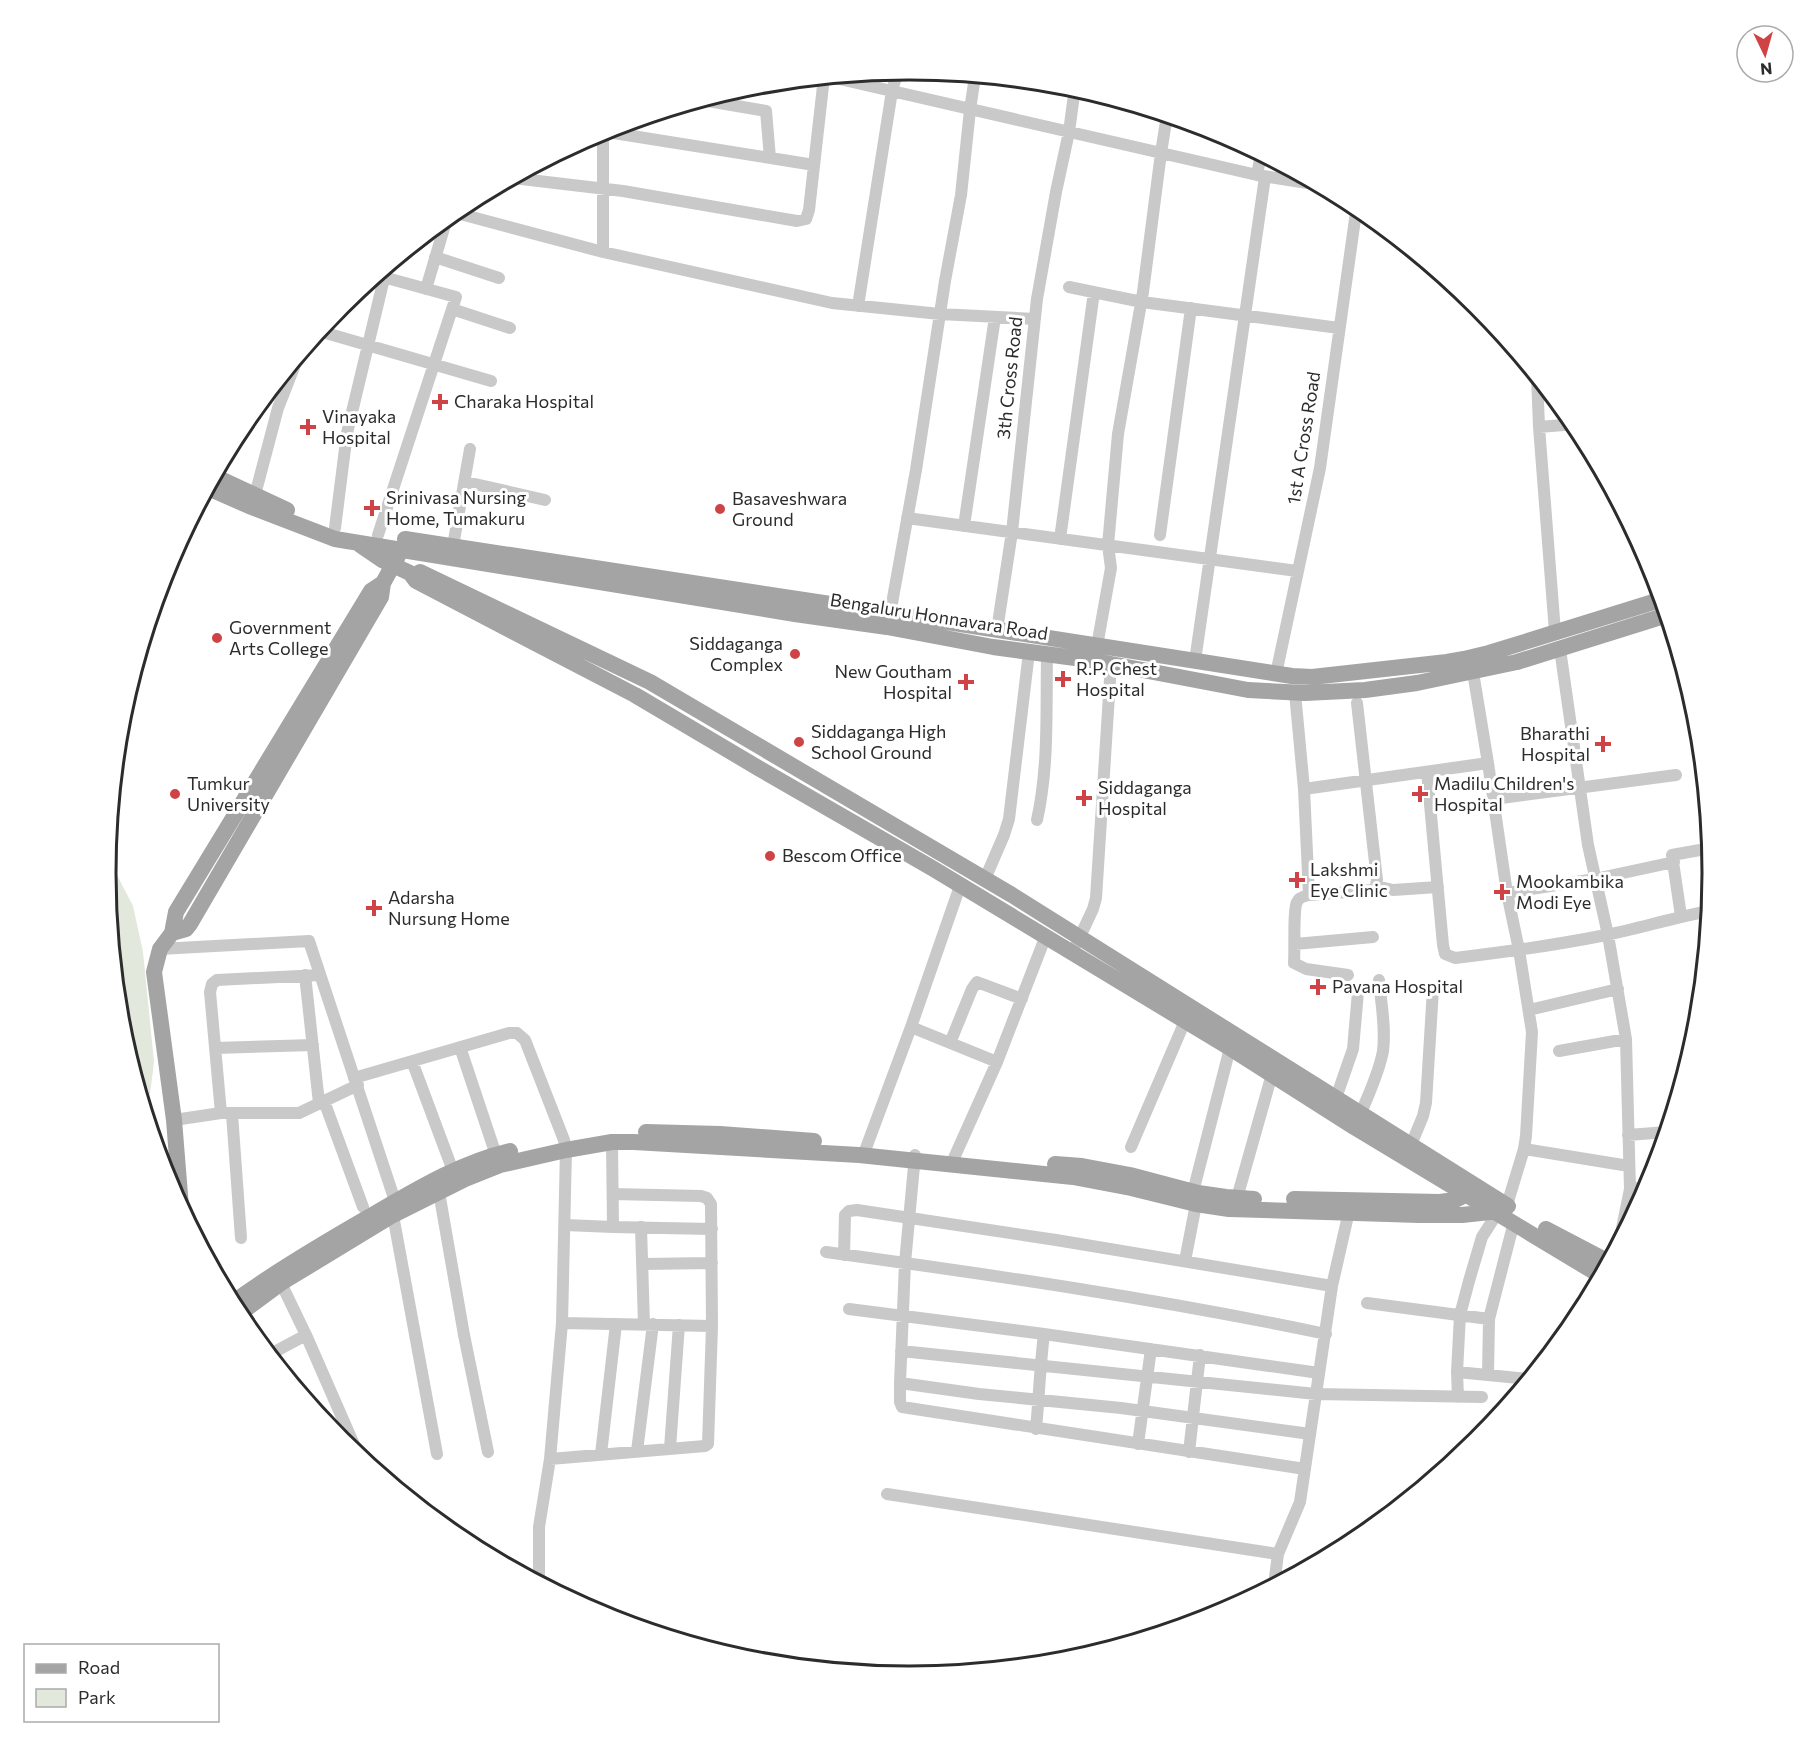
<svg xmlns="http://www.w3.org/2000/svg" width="1819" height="1746" font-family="Commissioner,sans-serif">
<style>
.green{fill:#e2e8dc}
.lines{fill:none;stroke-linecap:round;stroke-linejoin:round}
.minor{stroke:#c9c9c9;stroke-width:12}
.major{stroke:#a4a4a4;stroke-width:16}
.poi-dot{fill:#ce4446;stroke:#fff;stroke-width:2}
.labels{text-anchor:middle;stroke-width:6;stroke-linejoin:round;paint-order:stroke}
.street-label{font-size:18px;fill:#2c2c2c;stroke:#fff}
.poi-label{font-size:18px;fill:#2c2c2c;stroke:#fff;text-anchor:start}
.rim{fill:none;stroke:#2c2c2c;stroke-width:3}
</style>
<rect width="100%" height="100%" fill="#fff"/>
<path class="green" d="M106 867 118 877 133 906 143 952 154 1062 150 1094 141 1095 121 1030Z"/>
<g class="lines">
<path class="minor" d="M831 77 1257 175 1320 185
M702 100 766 111 770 158
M601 131 814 165
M1257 175 1261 154
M513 178 623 191 797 221 806 219 809 210 824 77
M453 212 603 252 832 303 940 314 1035 319
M603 252V130
M435 257 499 278
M376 275 456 297 378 535
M1069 287 1142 302 1339 328
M426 289 447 218
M858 306 892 91 898 70
M452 309 510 328
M319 331 491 381
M1537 376 1539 427 1555 632
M1539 427 1576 424
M466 482 545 500
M255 495 278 408 298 357
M907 518 1297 571
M964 526 995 317
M335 528 347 433 387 266
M1160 535 1191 308
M1060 539 1094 292
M453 546 470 449
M1654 569 1656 601
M889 620 916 470 945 281 961 195 970 110 975 76
M997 630 1012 532 1037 299 1056 192 1069 132 1075 87
M1097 646 1111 568 1108 545 1118 434 1143 292 1161 153 1167 115
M1560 649 1588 845 1608 935 1626 1039 1630 1189 1619 1243
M1195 661 1265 177
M1473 672 1488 763 1507 893 1519 950 1532 1032 1526 1136 1524 1149 1507 1205
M1276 674 1320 468 1357 205
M1295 693 1304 789 1309 895
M1427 772 1443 945 1445 954 1455 958C1506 952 1556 945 1606 935 1641 928 1675 917 1710 911
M1304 789 1488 763
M1494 799 1676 775
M1037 820C1049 766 1046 710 1047 654
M985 879 1004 835 1009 819 1029 652
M1376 886 1393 890 1438 887
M1507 893 1595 879 1674 862
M1681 916 1672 855 1711 848
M1077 943 1093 909 1096 898 1111 664
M1295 944 1373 937
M160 949 309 941 395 1201
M305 975 319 1103
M1348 975 1306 969 1294 963C1295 951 1293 909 1297 902 1299 897 1305 896 1309 895L1373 890 1376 886 1377 880 1357 703
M1529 1010 1618 989
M911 1027 997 1062
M950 1043 972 989 977 982 1022 999
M460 1047 496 1155
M215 1048 313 1045
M1559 1051 1626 1039
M412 1061 456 1179
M354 1078 509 1033H517L525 1040 564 1140 566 1150 562 1323 550 1459 539 1527V1582
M1336 1098 1353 1049 1358 992
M324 1101 363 1207
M221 1113 210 992 212 984 217 980 320 975
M1361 1113C1369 1093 1379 1073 1383 1051 1386 1028 1381 1003 1379 980
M232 1114 241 1238
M174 1120 221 1113H299L358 1085
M1628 1135 1667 1132
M1411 1145 1423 1116 1426 1103 1433 989
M1131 1147 1185 1021
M866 1148 911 1027 960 886
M1524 1149 1629 1166
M915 1155 905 1263 900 1383V1402L902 1407 1305 1469
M954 1158 997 1062 1045 938
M1630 1189 1649 1187
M439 1192 464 1335 488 1452
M1193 1192 1230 1048
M1237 1198 1274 1067
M393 1215 437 1454
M565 1225 613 1227 612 1142
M613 1227 712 1229
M641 1227 644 1324
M826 1252C993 1275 1160 1299 1326 1334
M844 1255 845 1215 849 1211 857 1210 1056 1240 1332 1286
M1185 1261 1196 1204
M642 1264 712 1263
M281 1283 306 1335 355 1447
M1367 1303 1489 1319 1514 1222
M849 1309 1044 1334 1319 1373
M562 1323 712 1326
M901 1351 1316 1394 1482 1397
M271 1356 278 1350 306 1335
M1457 1372 1528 1379
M1488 1375 1489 1319
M900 1383 979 1394 1121 1408 1310 1434
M1458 1397 1457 1372 1460 1315 1469 1281 1482 1237 1498 1212
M1036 1429C1039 1397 1040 1366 1044 1334
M1138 1444 1151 1349
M670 1448 679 1325
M637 1451 653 1324
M1189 1452 1200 1355
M601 1454 616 1324
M550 1459 705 1446 708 1444 712 1326 711 1204 707 1198 701 1196 613 1194
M887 1494 1278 1554
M1274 1585 1278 1554 1300 1502 1332 1286 1350 1207"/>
<path class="major" d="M214 476 287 510
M208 488 249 506 335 539 795 614 887 627 993 647 1090 660 1248 690 1305 693 1365 690 1417 683 1517 662 1667 615
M405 539 890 613 1292 676 1312 677 1447 662 1464 659 1489 653 1663 599
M360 545 382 560 410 573 416 581 635 695 760 769 932 868 1230 1048 1354 1127 1601 1276
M420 572 650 682 1012 895 1508 1206
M172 933 186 929 190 924 381 597 383 583
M646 1132 720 1134 814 1141
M1055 1164 1082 1166 1130 1175 1198 1193 1226 1197 1254 1199
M1294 1199 1440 1202 1455 1200 1473 1191
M181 1207 174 1120 154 972 160 949 172 933 176 912 371 591 383 583 398 556
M1546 1229 1609 1262
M232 1303C276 1271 322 1244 369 1217 414 1191 459 1163 510 1151
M238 1315 281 1283 393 1215 465 1179 500 1165 566 1150 612 1142H634L859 1155 1073 1177 1131 1188 1196 1204 1229 1209 1419 1215H1462L1499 1211"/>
</g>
<g class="poi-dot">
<path d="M437 393h6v6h6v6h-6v6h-6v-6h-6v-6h6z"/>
<path d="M305 418h6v6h6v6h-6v6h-6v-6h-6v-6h6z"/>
<path d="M369 499h6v6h6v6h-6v6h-6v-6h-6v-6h6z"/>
<circle cx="720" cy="509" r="6"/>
<circle cx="217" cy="638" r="6"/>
<circle cx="795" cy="654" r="6"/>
<path d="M1060 670h6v6h6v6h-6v6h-6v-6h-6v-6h6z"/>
<path d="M963 673h6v6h6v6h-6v6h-6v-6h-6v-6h6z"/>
<circle cx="799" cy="742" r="6"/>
<path d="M1600 735h6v6h6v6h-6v6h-6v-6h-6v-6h6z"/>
<circle cx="175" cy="794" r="6"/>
<path d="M1417 785h6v6h6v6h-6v6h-6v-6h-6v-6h6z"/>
<path d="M1081 789h6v6h6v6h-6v6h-6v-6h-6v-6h6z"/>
<circle cx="770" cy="856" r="6"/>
<path d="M1294 871h6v6h6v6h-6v6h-6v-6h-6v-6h6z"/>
<path d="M1499 883h6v6h6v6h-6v6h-6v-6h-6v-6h6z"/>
<path d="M371 899h6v6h6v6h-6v6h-6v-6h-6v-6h6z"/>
<path d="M1315 978h6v6h6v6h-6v6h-6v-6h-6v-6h6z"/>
</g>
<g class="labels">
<g class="street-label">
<text transform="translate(1010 378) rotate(-84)" y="6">3th Cross Road</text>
<text transform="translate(1304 438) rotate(-81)" y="6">1st A Cross Road</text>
<text transform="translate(939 617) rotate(9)" y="6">Bengaluru Honnavara Road</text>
</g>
<g class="poi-label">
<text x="454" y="408">Charaka Hospital</text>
<text x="322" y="423">Vinayaka<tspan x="322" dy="21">Hospital</tspan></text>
<text x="386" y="504">Srinivasa Nursing<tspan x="386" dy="21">Home, Tumakuru</tspan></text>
<text x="732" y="505">Basaveshwara<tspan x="732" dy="21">Ground</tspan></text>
<text x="229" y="634">Government<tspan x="229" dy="21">Arts College</tspan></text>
<text x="783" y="650" text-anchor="end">Siddaganga<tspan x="783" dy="21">Complex</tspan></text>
<text x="1076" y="675">R.P. Chest<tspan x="1076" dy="21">Hospital</tspan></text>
<text x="952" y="678" text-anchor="end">New Goutham<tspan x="952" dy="21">Hospital</tspan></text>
<text x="811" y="738">Siddaganga High<tspan x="811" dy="21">School Ground</tspan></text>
<text x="1590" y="740" text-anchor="end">Bharathi<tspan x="1590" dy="21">Hospital</tspan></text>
<text x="187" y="790">Tumkur<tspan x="187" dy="21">University</tspan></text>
<text x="1434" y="790">Madilu Children's<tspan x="1434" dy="21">Hospital</tspan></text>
<text x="1098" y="794">Siddaganga<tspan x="1098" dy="21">Hospital</tspan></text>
<text x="782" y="862">Bescom Office</text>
<text x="1310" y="876">Lakshmi<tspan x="1310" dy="21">Eye Clinic</tspan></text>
<text x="1516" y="888">Mookambika<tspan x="1516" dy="21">Modi Eye</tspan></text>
<text x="388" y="904">Adarsha<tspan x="388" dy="21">Nursung Home</tspan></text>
<text x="1332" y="993">Pavana Hospital</text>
</g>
</g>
<path d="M0 0H1819V1746H0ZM116 873a793 793 0 1 1 1586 0a793 793 0 1 1-1586 0Z" fill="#fff" fill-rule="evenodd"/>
<path class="rim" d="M116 873a793 793 0 1 1 1586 0a793 793 0 1 1-1586 0Z"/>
<rect x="24" y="1644" width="195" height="78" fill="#ffffff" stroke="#ababab" stroke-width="1.5"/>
<rect x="36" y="1664" width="30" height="9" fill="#a4a4a4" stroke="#ababab" stroke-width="1.5"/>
<text x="78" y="1674" font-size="18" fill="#2c2c2c">Road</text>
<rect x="36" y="1689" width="30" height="18" fill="#e2e8dc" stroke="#ababab" stroke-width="1.5"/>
<text x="78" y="1704" font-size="18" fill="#2c2c2c">Park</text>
<g transform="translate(1765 54) rotate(175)"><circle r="28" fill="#ffffff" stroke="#ababab" stroke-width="1.5"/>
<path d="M0-4.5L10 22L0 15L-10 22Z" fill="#ce4446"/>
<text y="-9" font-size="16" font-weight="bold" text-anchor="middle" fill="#2c2c2c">N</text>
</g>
</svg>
